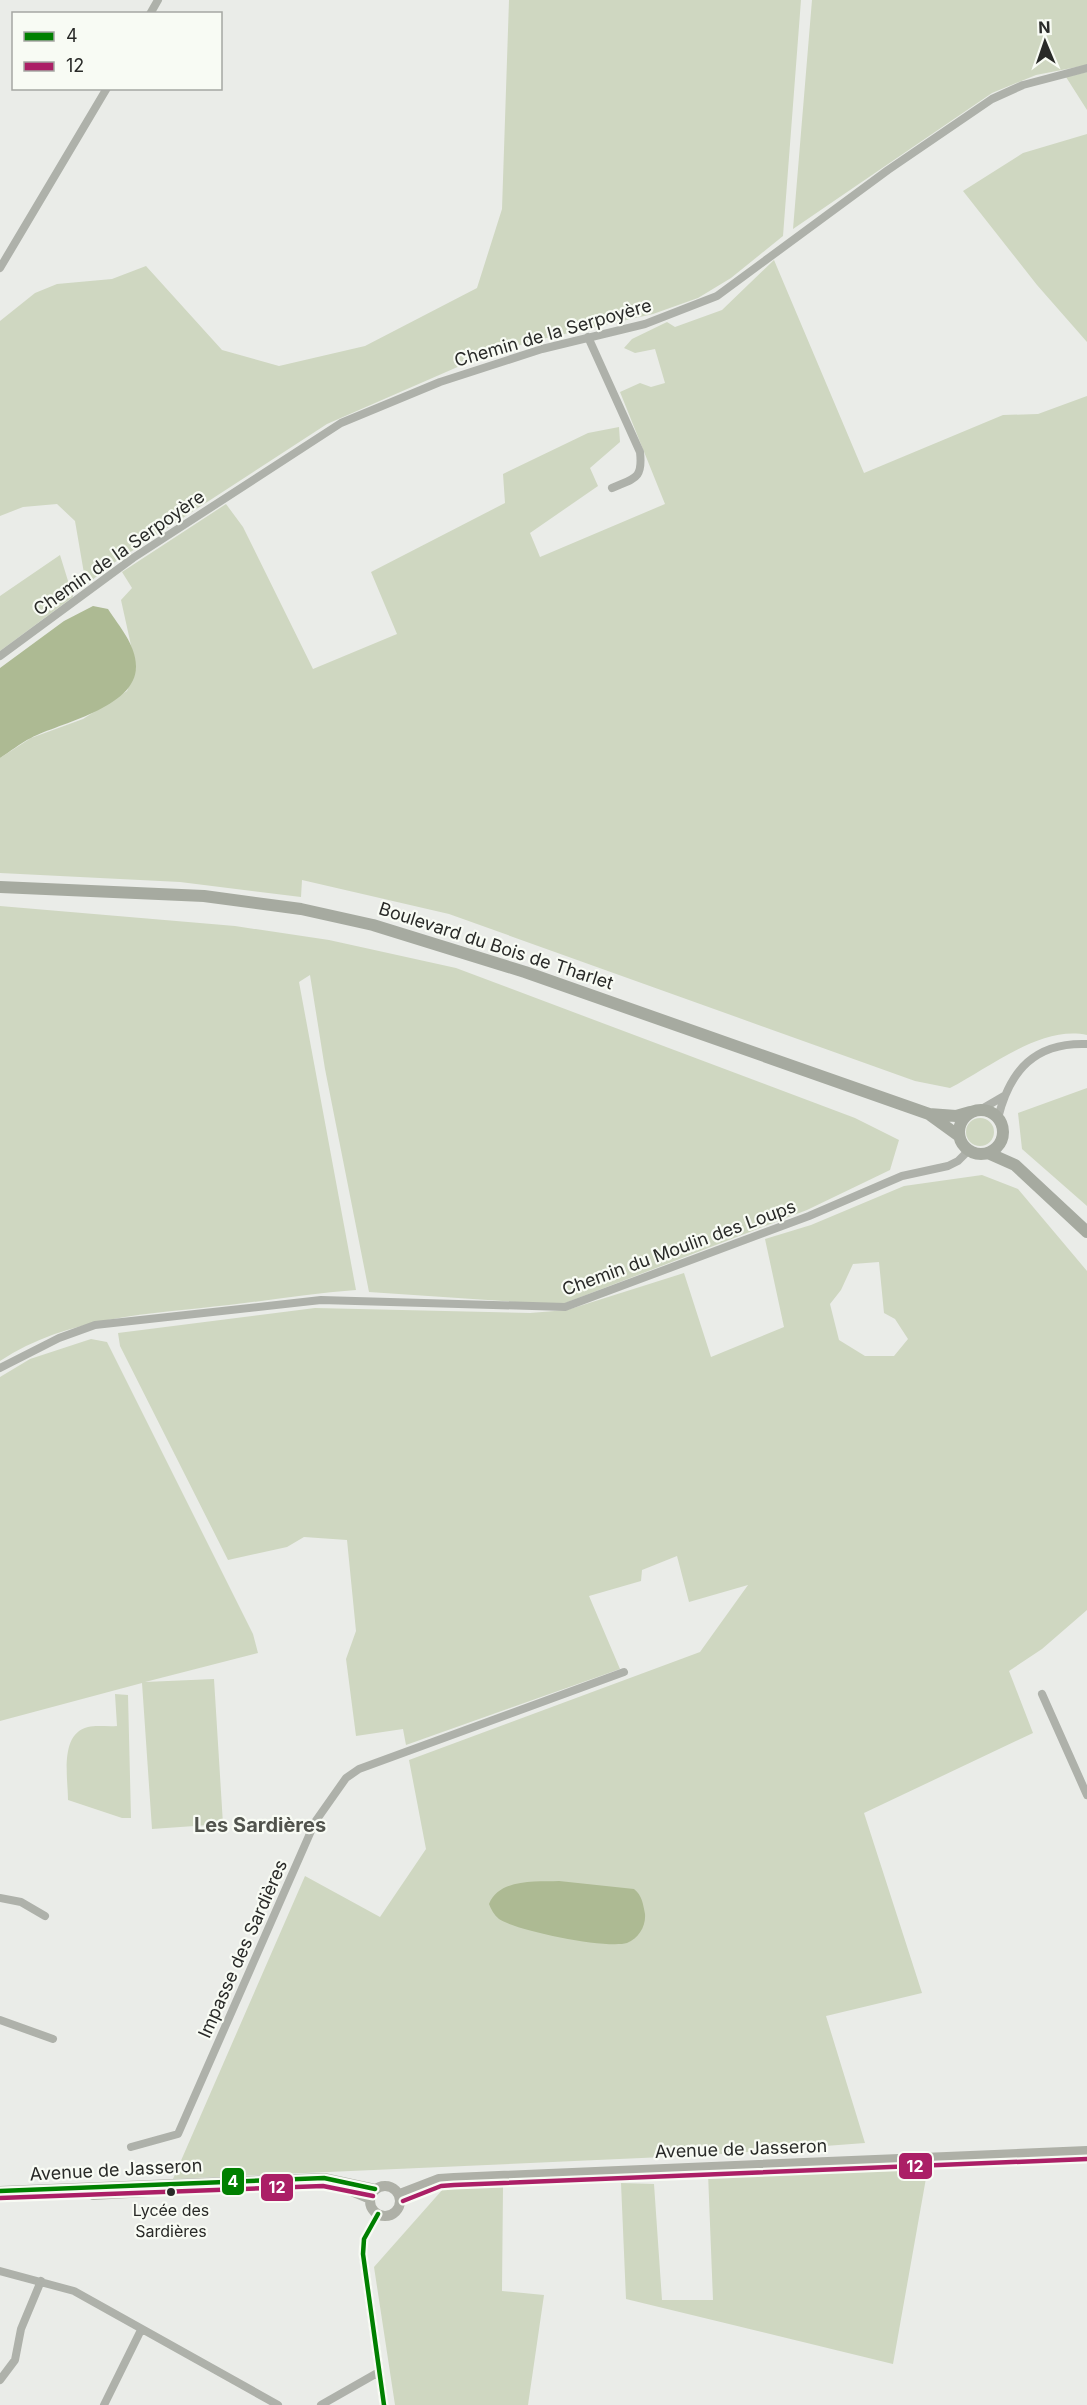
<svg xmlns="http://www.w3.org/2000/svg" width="1087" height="2405" font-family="Inter,sans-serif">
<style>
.green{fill:#cfd7c1;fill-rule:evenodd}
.water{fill:#adba93}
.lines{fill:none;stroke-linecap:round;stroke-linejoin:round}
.street{stroke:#aeb1aa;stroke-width:8}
.secondary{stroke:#aeb0a7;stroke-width:10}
.primary{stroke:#a6aaa0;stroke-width:12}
.bus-1-casing{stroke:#f8fbf4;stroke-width:9}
.bus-2-casing{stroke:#f8fbf4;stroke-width:9}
.bus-1{stroke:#008000;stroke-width:4.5}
.bus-2{stroke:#ab1f66;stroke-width:4.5}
.bus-dot{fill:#292a28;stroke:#f8fbf4;stroke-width:2}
.labels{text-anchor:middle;stroke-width:4.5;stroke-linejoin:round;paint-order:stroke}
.bus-label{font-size:16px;fill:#292a28;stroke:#f8fbf4}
.street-label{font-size:18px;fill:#292a28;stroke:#f8fbf4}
.neighbourhood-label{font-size:20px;font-weight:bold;fill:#51534d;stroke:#f8fbf4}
.line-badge{stroke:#f8fbf4;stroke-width:2}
.badge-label{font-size:16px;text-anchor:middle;font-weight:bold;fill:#fff}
</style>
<rect width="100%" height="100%" fill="#eaece8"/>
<path class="green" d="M509 0H801L783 236 731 278 698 298 653 314 529 342 469 362 327 424 112 564 86 585 75 521 57 504 23 507 0 516V321L35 293 57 284 112 279 146 266 222 350 279 366 365 346 477 288 502 209Z
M812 0H1087V65L1036 75 992 93 793 229Z
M1087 72V110L1066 77Z
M1087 134V342L1037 285 963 191 1023 153Z
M774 260 864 473 1003 415 1038 414 1087 396V1035C1041 1025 989 1068 950 1088L915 1081 449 914 302 880 301 897 180 882 0 873V758L31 738 83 719 127 691 136 668 121 600 132 588 122 572 226 504 243 527 313 669 397 634 371 572 505 503 503 474 588 433 619 427 620 442 590 468 598 486 530 533 540 557 665 504 620 392 640 383 651 387 665 383 655 349 635 353 624 348 632 339 667 322 675 327 722 310Z
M60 555 73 597 0 651V596Z
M0 906 235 926 329 940 456 968 855 1118 899 1140 890 1170 807 1210 560 1305 369 1292 325 1069 310 975 299 982 356 1290C313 1293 272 1300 229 1305 150 1314 68 1316 0 1361Z
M1087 1088V1206L1022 1149 1018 1113Z
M966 1132a14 14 0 1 1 28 0a14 14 0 1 1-28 0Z
M982 1175 1018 1189 1087 1271V1610L1042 1649 1009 1671 1033 1733 864 1813 922 1993 826 2016 865 2143 708 2155 173 2179 305 1876 380 1917 426 1849 409 1760 700 1652 748 1585 689 1602 677 1556 642 1570 641 1581 589 1596 620 1669 406 1745 403 1729 356 1736 346 1659 356 1631 347 1540 304 1537 287 1547 228 1560 120 1346 118 1333 315 1308 530 1313 567 1310 684 1273 711 1357 784 1327 765 1239 811 1225 904 1186ZM879 1262 884 1313 895 1319 908 1339 894 1356H865L839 1340 830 1304 841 1290 853 1264Z
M91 1339 107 1342 253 1634 258 1653 145 1682 214 1679 223 1824 152 1829 142 1683 0 1721V1377L30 1359Z
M115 1694 128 1695 131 1818H122L68 1800C68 1778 59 1734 88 1727 97 1725 108 1727 117 1726Z
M928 2167 893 2364 626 2299 621 2183 654 2184 662 2300H713L708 2173Z
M503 2187 502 2291 544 2295 528 2405H395L374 2267 443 2189Z"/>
<path class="water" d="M93 606 108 609C119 626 136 645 136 666 137 708 59 723 31 738 20 743 10 752 0 758V668L64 621Z
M559 1881 634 1889C642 1895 643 1904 645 1914 646 1926 639 1938 627 1943 606 1949 517 1931 499 1919 494 1915 491 1909 489 1904 499 1878 537 1882 559 1881Z"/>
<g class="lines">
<path class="street" d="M150 14 158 0
M0 268 107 88
M588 337 640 452C643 479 635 478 612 488
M0 656 133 558 341 423 440 382 542 349 645 324 717 296 888 170 992 99 1023 85 1087 68
M980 1110 1004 1096
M998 1118C1010 1070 1035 1042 1087 1044
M0 1368 59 1338 95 1325 321 1300 565 1307 809 1216 902 1176 948 1166 958 1161 968 1151
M1042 1694 1087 1795
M0 1898 21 1902 45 1916
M0 2020 53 2039
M131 2147 178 2134 315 1822 346 1778 359 1769 624 1672
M378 2214 364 2239 363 2254 384 2405
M0 2271 74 2291 278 2405
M0 2380 15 2360 21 2329 41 2281
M104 2405 141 2330
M321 2405 379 2372"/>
<path class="secondary" d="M370 2201a15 15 0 1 1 30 0a15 15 0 1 1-30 0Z
M339 2186 370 2199
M0 2191 324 2178 375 2189
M400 2194 439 2179 454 2178 1087 2151
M93 2195 147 2192"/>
<path class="primary" d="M0 887 204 896 301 909 373 925 525 972 929 1114 956 1116 970 1112
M959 1132a22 22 0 1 1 44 0a22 22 0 1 1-44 0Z
M930 1115 959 1136
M988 1153 1015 1165 1087 1232"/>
<defs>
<path id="bus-1" d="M0 2191 324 2178 375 2189
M378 2214 364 2239 363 2254 384 2405"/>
<path id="bus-2" d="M0 2198 323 2186 373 2196
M403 2201 441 2186 454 2185 1087 2159"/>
</defs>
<use href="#bus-1" class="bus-1-casing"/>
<use href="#bus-2" class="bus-2-casing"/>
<use href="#bus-1" class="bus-1"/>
<use href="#bus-2" class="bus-2"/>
</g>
<circle class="bus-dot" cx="171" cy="2192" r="5"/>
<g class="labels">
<g class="bus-label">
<text x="171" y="2216">Lycée des<tspan x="171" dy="21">Sardières</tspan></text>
</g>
<g class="street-label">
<text transform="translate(553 333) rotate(-16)" y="6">Chemin de la Serpoyère</text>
<text transform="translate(119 553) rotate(-35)" y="6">Chemin de la Serpoyère</text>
<text transform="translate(496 946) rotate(18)" y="6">Boulevard du Bois de Tharlet</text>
<text transform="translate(679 1248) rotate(-20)" y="6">Chemin du Moulin des Loups</text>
<text transform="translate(243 1949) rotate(-66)" y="6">Impasse des Sardières</text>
<text transform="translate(741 2149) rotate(-2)" y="6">Avenue de Jasseron</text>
<text transform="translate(116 2170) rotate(-3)" y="6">Avenue de Jasseron</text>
</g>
<g class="neighbourhood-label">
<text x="260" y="1832">Les Sardières</text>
</g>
</g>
<g class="line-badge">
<rect x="898" y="2152" width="35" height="28" rx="6" fill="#ab1f66"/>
<rect x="221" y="2167" width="24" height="29" rx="6" fill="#008000"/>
<rect x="260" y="2173" width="34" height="29" rx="6" fill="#ab1f66"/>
</g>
<g class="badge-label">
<text x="915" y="2172">12</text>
<text x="233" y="2187">4</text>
<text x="277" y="2193">12</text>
</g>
<rect x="12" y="12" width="210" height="78" fill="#f8fbf4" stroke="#a5a7a2" stroke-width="1.5"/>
<rect x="24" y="32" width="30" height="9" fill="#008000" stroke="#a5a7a2" stroke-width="1.5"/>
<text x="66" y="42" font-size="18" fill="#292a28">4</text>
<rect x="24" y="62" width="30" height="9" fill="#ab1f66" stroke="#a5a7a2" stroke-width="1.5"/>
<text x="66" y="72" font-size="18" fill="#292a28">12</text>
<g transform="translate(1045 42) rotate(358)" stroke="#f8fbf4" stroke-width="4.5" paint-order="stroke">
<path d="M0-4.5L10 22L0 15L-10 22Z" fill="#292a28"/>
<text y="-9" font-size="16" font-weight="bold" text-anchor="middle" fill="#292a28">N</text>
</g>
</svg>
